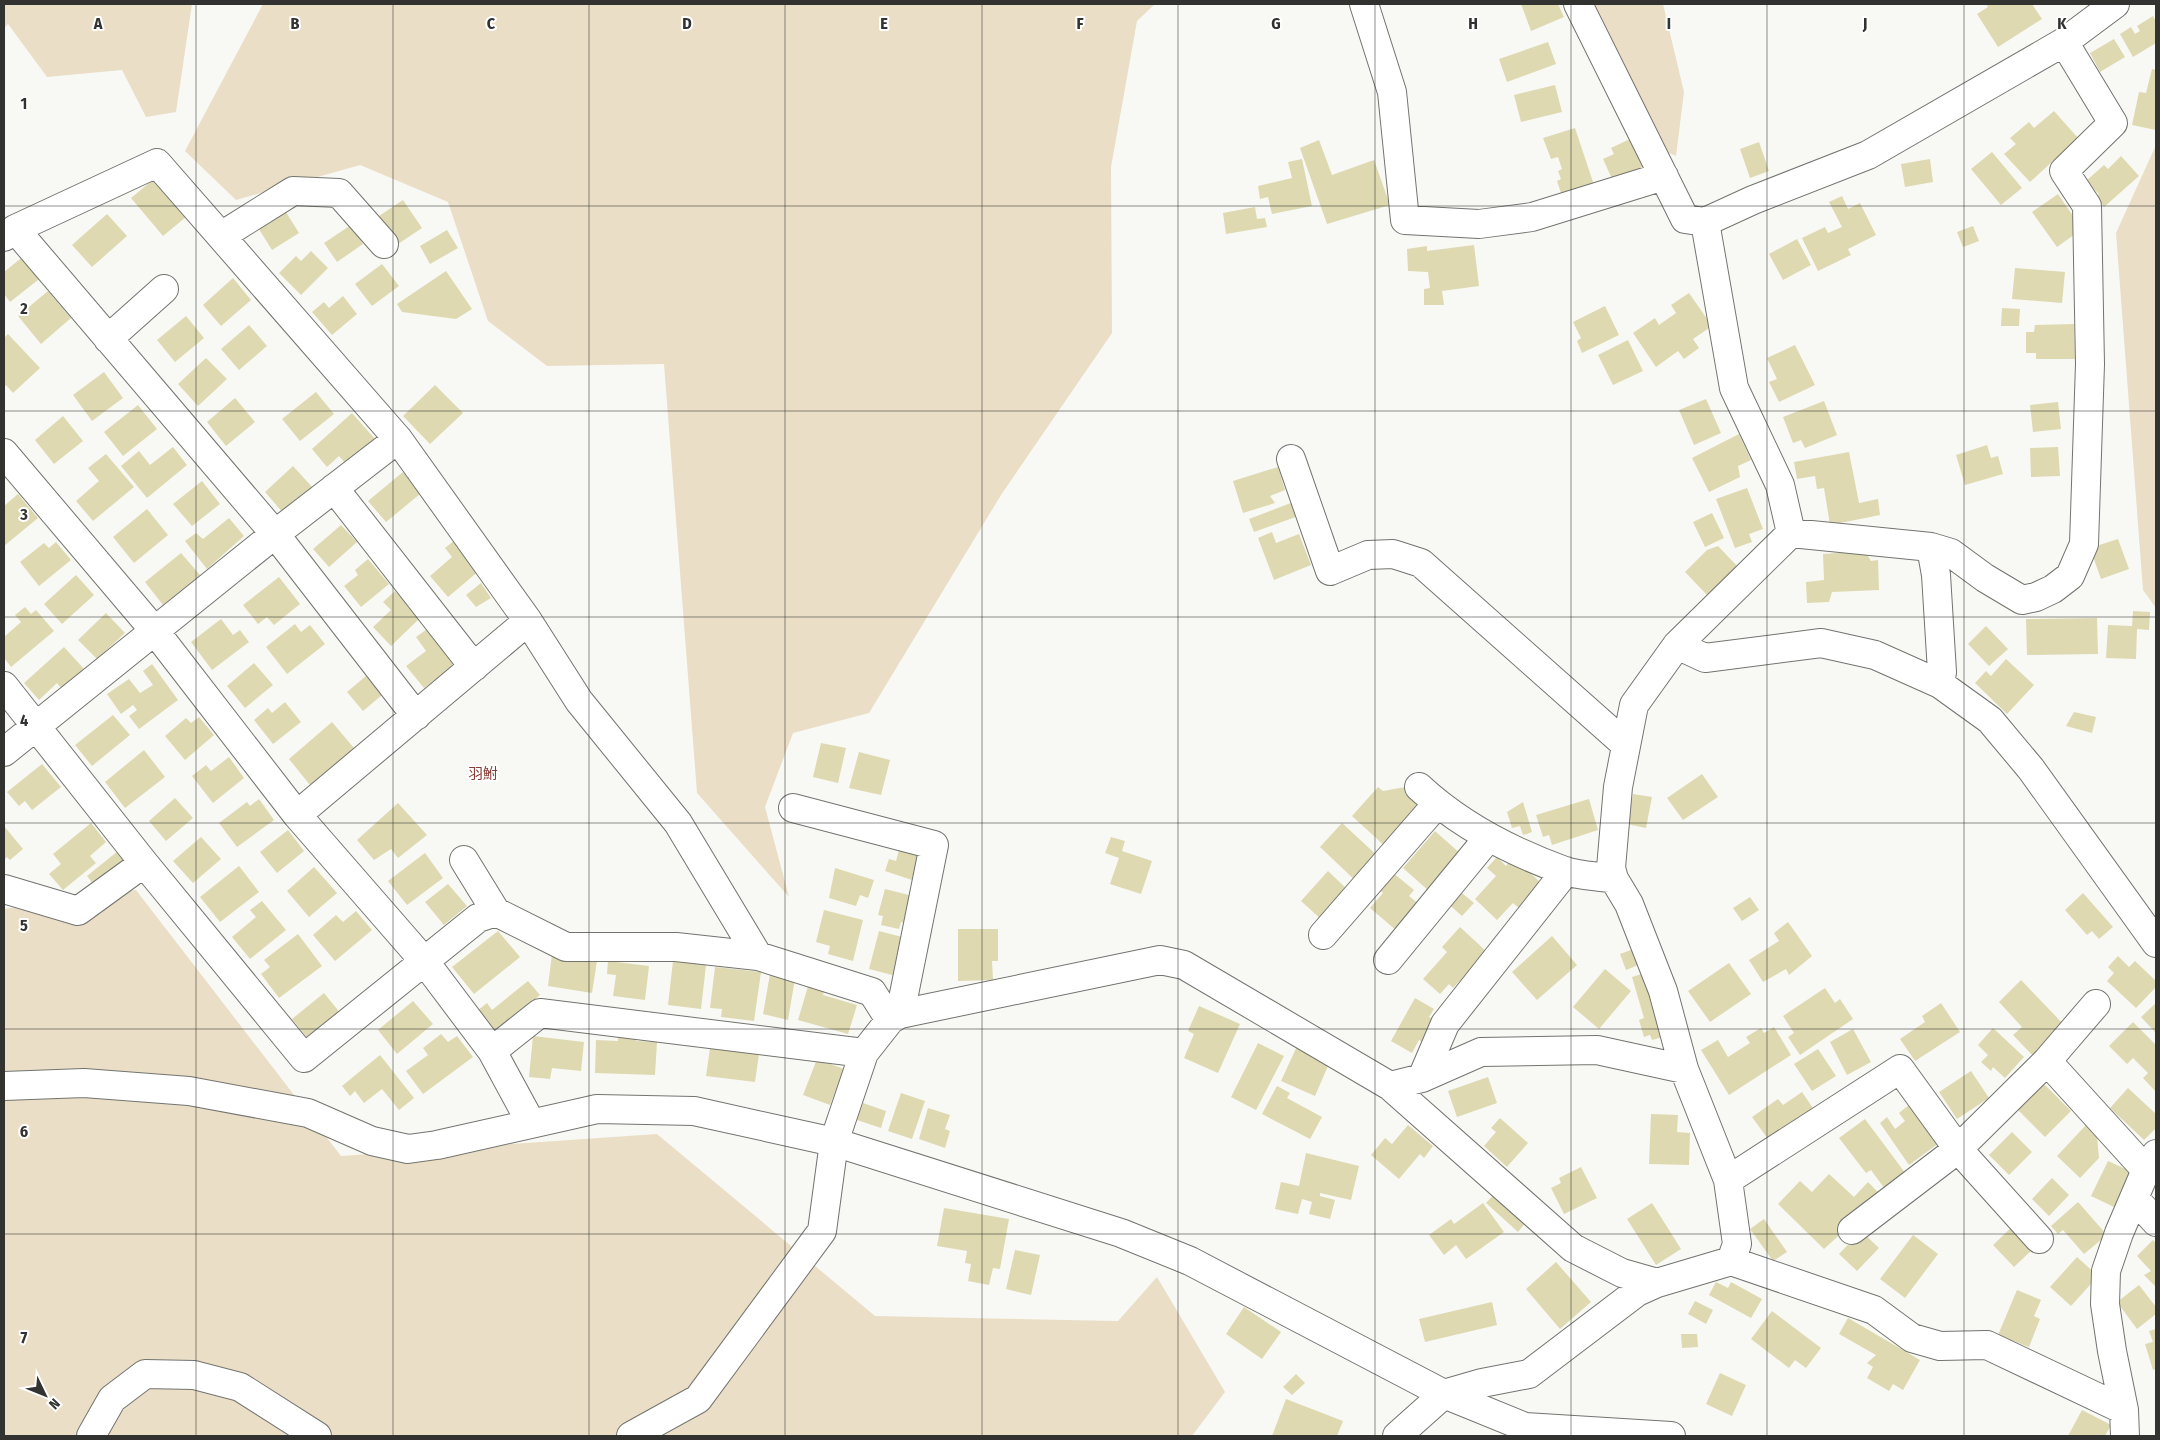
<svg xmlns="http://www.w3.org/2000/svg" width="2160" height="1440" font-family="'Fira Sans Condensed','Noto Sans JP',sans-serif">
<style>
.green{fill:#eadec6}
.building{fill:#ded9b1}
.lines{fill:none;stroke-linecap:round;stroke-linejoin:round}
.minor-casing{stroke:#737470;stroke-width:30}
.tertiary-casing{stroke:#737470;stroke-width:30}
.minor{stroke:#fff;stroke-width:28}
.tertiary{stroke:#fff;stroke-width:28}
.grid{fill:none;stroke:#323331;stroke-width:1;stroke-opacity:0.55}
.labels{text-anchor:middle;stroke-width:4;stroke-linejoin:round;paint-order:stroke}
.quarter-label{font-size:15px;fill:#863f36;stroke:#fff}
.grid-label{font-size:16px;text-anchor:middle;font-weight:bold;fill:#323331;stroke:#fff;stroke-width:4;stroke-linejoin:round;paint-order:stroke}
</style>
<rect width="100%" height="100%" fill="#f8f9f4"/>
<path class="green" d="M4 4H192L176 112 146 117 122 70 47 77 8 24 4 28Z
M263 4H1155L1137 21 1111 167 1112 333 1001 495 869 713 793 733 765 807 789 897 697 793 664 364 547 366 488 321 448 202 360 165 236 200 185 151Z
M1593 4H1663L1684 92 1676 156 1646 143Z
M2156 145V608L2143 590 2116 233Z
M136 890 341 1156 657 1134 875 1316 1118 1321 1157 1277 1225 1392 1192 1436H4V909Z"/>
<path class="building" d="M1521 4H1558L1564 17 1531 31Z
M1986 4H2032L2042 19 1998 47 1977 14 1988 7Z
M2153 16 2156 21V43L2133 57 2120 34 2131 27 2135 34 2140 31 2137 26Z
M2114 39 2125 57 2100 72 2090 53Z
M1548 42 1556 64 1507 82 1499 59Z
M2152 69 2156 70V130L2132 125 2139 92 2146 93Z
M1555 85 1562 112 1521 122 1514 95Z
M2054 111 2078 138 2030 182 2004 154 2016 144 2010 138 2029 122 2034 128Z
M1575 128 1595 188 1563 199 1557 181 1561 179 1558 171 1562 169 1558 157 1551 159 1543 138Z
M1632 138 1645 166 1613 181 1603 159 1614 154 1611 148Z
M1319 140 1332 175 1374 160 1390 205 1327 224 1300 148Z
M1759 142 1769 171 1750 178 1740 149Z
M1992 152 2022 188 2001 205 1971 169Z
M2121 156 2139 176 2104 207 2095 197 2099 194 2086 181 2104 165 2108 169Z
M1302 159 1312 206 1272 214 1268 197 1260 199 1258 186 1292 178 1288 162Z
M1930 159 1933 182 1905 187 1901 164Z
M154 179 186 217 163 236 131 198Z
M2058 194 2082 229 2057 247 2032 212Z
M1842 196 1848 209 1860 203 1876 235 1848 249 1851 255 1818 271 1802 238 1825 227 1828 233 1842 227 1829 202Z
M403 200 422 228 398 244 379 216Z
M1255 207 1257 219 1265 218 1267 227 1226 234 1223 213Z
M284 209 299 233 272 250 257 226Z
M107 214 127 236 92 267 72 245Z
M351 225 363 244 337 262 324 243Z
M1973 226 1979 241 1963 247 1957 232Z
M447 230 458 248 430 264 420 246Z
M1797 239 1811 265 1783 280 1769 254Z
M1474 245 1479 286 1442 291 1444 305H1424V289L1430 288 1428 272 1408 271 1407 249 1427 246V251Z
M311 251 328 268 301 295 279 273 296 256 301 261Z
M25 255 43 276 10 302 4 294V272Z
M382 264 399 286 372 306 355 284Z
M2015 268 2065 272 2062 303 2012 299Z
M446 271 472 309 456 319 402 312 397 304Z
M233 278 251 300 221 326 203 305Z
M48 291 71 318 41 344 18 316Z
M1689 293 1712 326 1693 339 1699 348 1684 359 1678 351 1656 367 1633 333 1655 318 1659 325 1676 313 1671 305Z
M343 296 357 314 332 335 312 312 324 302 329 308Z
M1605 306 1619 335 1582 353 1577 341 1581 338 1573 322Z
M2002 308 2020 309 2019 326H2001Z
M186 316 204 338 175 362 157 340Z
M2074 324 2075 359H2036V353H2026V332H2034L2035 325Z
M249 325 267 346 239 370 221 349Z
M8 334 40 368 13 393 6 385 4 387V338Z
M1628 340 1643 371 1613 385 1598 355Z
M1795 345 1815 385 1779 402 1769 382 1777 379 1767 358Z
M206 358 227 379 198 406 178 384Z
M104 372 123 398 92 421 73 395Z
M435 385 463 413 430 444 403 416Z
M316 392 334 414 300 441 282 419Z
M235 398 255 422 226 446 207 422Z
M1706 399 1721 433 1694 445 1679 410Z
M1824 401 1837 435 1805 448 1801 440 1793 443 1783 417Z
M2058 402 2061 429 2033 432 2030 405Z
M138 405 157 429 123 456 104 432Z
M352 413 375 439 346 464 339 456 327 467 312 449Z
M63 416 83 441 54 464 35 440Z
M1739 434 1751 460 1738 466 1740 477 1709 492 1692 458Z
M1987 445 1991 458 1998 456 2003 474 1965 485 1956 455Z
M173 447 187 465 147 498 121 466 139 451 150 465Z
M2058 447 2060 476 2031 477 2030 448Z
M1849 452 1859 503 1878 499 1880 515 1830 525 1824 488 1817 489 1815 476 1797 479 1794 462Z
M106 454 134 487 93 521 76 501 99 481 88 468Z
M293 466 313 488 284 514 265 492Z
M1278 467 1285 490 1270 496 1275 503 1243 513 1233 481Z
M403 472 420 494 386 522 368 501Z
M202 481 220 504 192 526 173 504Z
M1747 488 1763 529 1749 534 1752 542 1735 548 1716 499Z
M18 494 38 518 4 546V506Z
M1296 501 1301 515 1254 532 1249 519Z
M147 509 168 535 134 563 113 537Z
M1712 513 1724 538 1705 547 1693 522Z
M229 518 244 536 207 569 185 541 196 533 203 539Z
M341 525 357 542 329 567 313 549Z
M1272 532 1276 543 1299 534 1311 565 1274 580 1258 538Z
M2118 539 2129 569 2101 579 2090 548Z
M455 540 480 570 448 597 430 576 452 557 445 548Z
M56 542 71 560 39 586 20 562 44 543 49 548Z
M1718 546 1738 567 1708 596 1685 572 1707 550Z
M1865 551 1871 561 1878 560 1879 590 1832 592 1829 602 1807 603 1806 582 1824 580 1823 554Z
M181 553 200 575 163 605 145 582Z
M368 559 389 584 361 607 344 586 358 575 355 570Z
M76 575 94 595 62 624 44 604Z
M279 577 300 604 274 625 267 617 258 624 243 605Z
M481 583 491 598 476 607 466 595Z
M395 591 420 618 391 646 373 627 391 610 383 602Z
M25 607 31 614 36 610 54 631 11 667 4 658V637L21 622 15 615Z
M2133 611 2150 612 2149 630 2137 629 2136 659 2106 658 2108 625 2132 626Z
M106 613 125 633 97 659 78 640Z
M2097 618 2098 654 2027 655 2026 619Z
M221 619 233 635 240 630 249 642 212 670 191 642Z
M295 624 301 632 310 625 325 644 287 674 266 647Z
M1986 626 2008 649 1989 666 1968 644Z
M430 627 457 663 424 688 406 666 426 651 416 637Z
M64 647 84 669 62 689 57 683 39 700 24 683Z
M2006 659 2034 685 2007 714 1975 683 1986 671 1991 676Z
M254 663 273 685 245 708 227 686Z
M152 664 178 700 139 729 129 716 137 710 133 705 121 714 107 694 129 679 140 693 153 685 143 671Z
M366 676 382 695 363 711 347 692Z
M285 702 301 722 273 744 254 720 268 708 272 713Z
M2074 712 2096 717 2092 733 2066 726Z
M113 715 130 735 92 766 75 745Z
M199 717 214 735 185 760 165 736 186 718 191 723Z
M332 722 354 748 310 785 289 759Z
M821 743 846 748 838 783 813 777Z
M144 750 165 777 125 808 105 782Z
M859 752 890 760 881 795 849 788Z
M229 757 244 778 213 803 192 776 206 765 211 771Z
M42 764 61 787 32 810 25 801 19 806 7 792Z
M1702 774 1718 797 1683 820 1667 798Z
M1411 786 1428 802 1387 848 1352 816 1378 787 1383 791Z
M1633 794 1652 797 1646 828 1627 824Z
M175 798 193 818 166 841 149 821Z
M259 799 274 820 237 847 219 823 247 802 250 806Z
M1589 799 1598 830 1552 845 1549 835 1543 837 1536 815Z
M1523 802 1532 832 1523 835 1520 826 1512 828 1507 812Z
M398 803 427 835 398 858 391 849 374 860 357 840Z
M91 823 106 842 90 856 96 863 63 890 49 874 61 864 53 854Z
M1342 823 1382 860 1359 884 1320 847Z
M4 826 23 849 10 860 7 857 4 860Z
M288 830 304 851 277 873 260 852Z
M1435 831 1462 855 1430 892 1403 868Z
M201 837 221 859 193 883 173 861Z
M1111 837 1125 841 1122 851 1152 861 1141 894 1110 884 1119 858 1105 853Z
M900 846 927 852 918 882 885 871 889 859 896 861Z
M118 851 128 864 97 889 87 876Z
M425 853 443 878 407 905 388 881Z
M1497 857 1506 866 1513 857 1541 883 1519 908 1513 903 1497 920 1475 899 1496 876 1487 868Z
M239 866 259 892 220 922 200 897Z
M314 867 337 893 309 917 287 891Z
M835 868 874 880 868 898 860 895 856 906 829 898Z
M1387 868 1414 890 1409 896 1420 905 1397 931 1370 908 1383 893 1373 885Z
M1328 871 1350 892 1323 921 1301 901Z
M448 884 467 906 444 925 425 902Z
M885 889 913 896 907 923 901 922 899 929 881 925 883 916 878 915Z
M1457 889 1474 903 1462 916 1446 902Z
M2083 893 2113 927 2099 939 2092 931 2087 935 2065 910Z
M1750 897 1759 910 1742 921 1733 908Z
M262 901 286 930 250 959 232 937 256 917 250 910Z
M824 910 863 920 853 961 828 954 830 946 816 942Z
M356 911 372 930 335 961 313 935 336 915 343 922Z
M1788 922 1812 956 1789 975 1786 969 1763 982 1749 960 1779 941 1774 933Z
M1460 927 1487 952 1453 988 1449 984 1440 994 1423 979 1447 952 1442 947Z
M958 929H998V961H992L993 980 958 981Z
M498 931 520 957 474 994 452 967Z
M879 931 910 939 900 977 869 969Z
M298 934 322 966 279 998 261 974 270 967 264 960Z
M1552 936 1577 965 1537 1000 1512 972Z
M1636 948 1641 964 1626 970 1620 954Z
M552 954 597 961 592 993 548 986Z
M2118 956 2129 967 2135 961 2156 981V987L2136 1008 2107 981 2114 973 2108 967Z
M608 961 649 966 645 1000 613 996 616 975 607 974Z
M673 961 706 965 701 1009 668 1005Z
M1729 963 1751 994 1710 1022 1688 991Z
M715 967 761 972 754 1021 721 1017 722 1009 710 1008Z
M1605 969 1631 991 1599 1029 1573 1007Z
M1648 972 1667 1036 1652 1040 1650 1035 1644 1037 1639 1020 1644 1018 1632 977Z
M770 974 795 979 788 1020 763 1014Z
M2021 980 2067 1028 2036 1059 2013 1035 2022 1027 1999 1002Z
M528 981 540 995 495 1032 477 1011 487 1003 492 1010Z
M809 983 825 988 823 995 857 1005 848 1034 798 1020Z
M1825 988 1835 1003 1840 999 1853 1019 1800 1055 1788 1037 1794 1033 1783 1016Z
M324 993 341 1014 309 1040 292 1019Z
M1415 998 1434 1009 1429 1017 1436 1021 1424 1043 1419 1040 1412 1053 1391 1041Z
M413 1001 433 1024 397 1054 378 1030Z
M1941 1003 1960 1032 1915 1061 1900 1039 1925 1022 1922 1016Z
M2156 1003V1033L2141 1017Z
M1199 1006 1240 1024 1218 1073 1184 1058 1194 1034 1188 1031Z
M2133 1022 2156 1045V1092L2143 1078 2148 1073 2133 1058 2127 1064 2109 1046Z
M1774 1027 1791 1055 1729 1095 1701 1050 1718 1040 1728 1057 1750 1043 1746 1037 1761 1028 1764 1033Z
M1993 1028 2024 1057 2005 1078 1993 1067 1991 1071 1981 1062 1988 1055 1978 1045Z
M1853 1029 1871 1062 1847 1075 1830 1042Z
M618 1032H637L636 1041 657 1042 655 1075 595 1073 596 1040 618 1041Z
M441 1034 448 1042 457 1036 473 1057 423 1094 406 1071 428 1055 423 1048Z
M533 1036 584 1042 581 1071 552 1068 550 1079 529 1077Z
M1258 1043 1284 1056 1256 1110 1231 1097Z
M1298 1044 1331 1059 1315 1096 1281 1081Z
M710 1048 759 1054 755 1082 706 1076Z
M1818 1049 1836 1076 1812 1091 1794 1064Z
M380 1055 414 1098 399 1110 382 1089 364 1103 355 1091 350 1096 342 1086Z
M817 1059 844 1069 830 1105 803 1095Z
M1971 1071 1989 1098 1957 1119 1939 1092Z
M1488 1077 1497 1103 1457 1117 1448 1091Z
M2041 1081 2071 1111 2045 1137 2015 1107Z
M1277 1086 1290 1093 1287 1098 1322 1117 1310 1139 1262 1114Z
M2128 1088 2156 1114V1128L2144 1140 2110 1108Z
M1802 1092 1815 1111 1786 1131 1784 1128 1768 1139 1752 1117 1778 1099 1783 1105Z
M901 1093 925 1101 912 1139 888 1131Z
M863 1103 886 1111 881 1128 857 1120Z
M1910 1104 1939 1143 1909 1165 1880 1123 1887 1117 1895 1129 1905 1121 1899 1113Z
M928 1108 950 1115 945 1129 950 1131 945 1148 919 1139Z
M1651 1114 1678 1115 1677 1132 1690 1133 1689 1165 1649 1164Z
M1500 1118 1528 1143 1507 1167 1484 1146 1496 1132 1491 1128Z
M1865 1119 1906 1174 1885 1189 1871 1170 1866 1173 1839 1138Z
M1408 1125 1433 1146 1424 1158 1420 1154 1399 1179 1371 1155 1385 1138 1392 1144Z
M2086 1125 2097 1136 2099 1158 2080 1178 2057 1156Z
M2012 1132 2032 1152 2009 1175 1989 1155Z
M1306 1153 1359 1166 1351 1200 1320 1193V1196L1335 1200 1330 1219 1309 1214 1312 1202 1302 1199 1298 1214 1275 1209 1281 1182 1299 1186Z
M2108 1161 2132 1172 2116 1208 2091 1196Z
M1581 1167 1597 1198 1564 1214 1551 1188 1561 1183 1559 1178Z
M1829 1174 1854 1197 1868 1182 1882 1196 1824 1249 1778 1204 1800 1181 1812 1192Z
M2052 1178 2069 1195 2049 1216 2032 1199Z
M1499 1189 1526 1222 1518 1232 1486 1203Z
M2078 1202 2107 1235 2084 1254 2063 1230 2058 1234 2051 1226Z
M1483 1203 1504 1232 1466 1259 1456 1245 1444 1255 1429 1235 1451 1219 1454 1224Z
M1652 1203 1681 1249 1656 1265 1627 1219Z
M944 1208 1009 1219 1000 1269 993 1268 989 1285 968 1281 971 1264 965 1263 967 1251 937 1246Z
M1764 1219 1787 1252 1773 1261 1750 1229Z
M2014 1225 2035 1247 2014 1267 1993 1245Z
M1861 1231 1879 1248 1857 1271 1839 1254Z
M1913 1235 1938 1254 1905 1298 1880 1279Z
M2153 1240 2156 1243V1287L2144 1275 2151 1271 2137 1256Z
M1015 1250 1040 1255 1031 1295 1006 1289Z
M2077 1257 2098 1276 2071 1306 2050 1287Z
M1556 1262 1591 1302 1560 1329 1526 1289Z
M1716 1282 1728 1288 1731 1282 1762 1299 1751 1318 1709 1295Z
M2139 1285 2156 1307V1314L2137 1329 2117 1302Z
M2017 1290 2041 1300 2034 1316 2040 1319 2029 1347 1998 1335Z
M1695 1301 1713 1310 1706 1324 1688 1314Z
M1492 1302 1497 1325 1425 1342 1419 1319Z
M1244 1307 1281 1332 1262 1359 1226 1334Z
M1772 1311 1821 1348 1806 1368 1795 1360 1789 1368 1751 1339Z
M1848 1318 1920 1360 1903 1390 1893 1384 1889 1391 1867 1378 1873 1367 1867 1363 1876 1355 1839 1334Z
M2156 1329V1369L2153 1370 2145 1344 2153 1342 2149 1331Z
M1681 1334H1697L1698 1347 1682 1348Z
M1720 1373 1746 1385 1732 1416 1706 1404Z
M1296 1374 1305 1383 1292 1395 1283 1387Z
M1286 1399 1343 1421 1337 1436H1272Z
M2082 1410 2111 1425 2105 1436H2068Z"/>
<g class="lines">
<defs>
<path id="minor" d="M1364 4 1392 92 1405 220 1479 224 1532 217 1664 176
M1578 4 1685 219 1705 222 1753 200 1868 155 2064 42 2115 4
M15 229 275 534 416 716
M221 236 293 191 339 193 384 244
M4 237 15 229 157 163 398 439 528 621 297 815
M108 339 164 289
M4 453 154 630 297 815 425 962 492 1051 531 1123
M1291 459 1330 571 1368 555 1393 554 1421 563 1626 745
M334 488 474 667
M1791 533 1931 547 1936 575 1942 672 1940 684
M1931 547 1951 553 1985 578 2022 600 2036 597 2053 589 2070 576 2084 544 2090 364 2087 206 2064 171 2113 123 2064 42
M528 621 579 701 678 823 758 956
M1677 645 1705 658 1821 643 1875 655 1940 684 1990 720 2031 769 2156 943
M4 686 144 863 304 1058 478 918 496 912 566 947H676L758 956 872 992 890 1020 864 1053 834 1142 822 1231 698 1399 631 1436
M4 752 275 534 398 439
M1419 787C1460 825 1512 852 1565 871 1580 876 1598 876 1614 879
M793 808 934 845 900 1014
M464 860 496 912
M4 889 78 911 144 863
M1323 935 1437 804
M1388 960 1488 838
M890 1020 900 1014 1160 960 1184 965 1390 1086 1422 1078 1481 1052 1597 1050 1684 1069
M492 1051 540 1013 864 1053
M2047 1061 2146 1170
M1422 1078 1445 1024 1566 871
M1390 1086 1573 1248 1622 1273 1657 1283
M1728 1180 1900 1069 1958 1149 2039 1239
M2135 1199 2156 1222
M1852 1230 1958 1149 2047 1061 2096 1004
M1731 1261 1874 1310 1912 1338 1940 1346 1987 1345 2124 1410
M91 1436 112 1399 145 1374 194 1375 240 1387 317 1436
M1397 1436 1444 1394 1482 1383 1529 1374 1637 1292 1657 1283 1731 1261 1737 1244 1728 1180 1684 1069 1663 991 1629 904 1614 879 1611 868 1618 787 1634 705 1677 645 1791 533 1780 485 1734 388 1705 222
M2125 1436 2124 1410 2112 1351 2105 1304 2106 1271 2119 1233 2146 1170 2156 1154"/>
<path id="tertiary" d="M4 1086 84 1083 189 1091 308 1113 372 1141 408 1149 437 1145 597 1109 694 1111 834 1142 1121 1233 1190 1261 1444 1394 1525 1427 1671 1436"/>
</defs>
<use href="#minor" class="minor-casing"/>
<use href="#tertiary" class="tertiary-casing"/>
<use href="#minor" class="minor"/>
<use href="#tertiary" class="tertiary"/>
</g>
<path class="grid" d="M196 4V1436M393 4V1436M589 4V1436M785 4V1436M982 4V1436M1178 4V1436M1375 4V1436M1571 4V1436M1767 4V1436M1964 4V1436M4 206H2156M4 411H2156M4 617H2156M4 823H2156M4 1029H2156M4 1234H2156"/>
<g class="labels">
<g class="quarter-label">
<text x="483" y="779">羽鮒</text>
</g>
</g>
<g class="grid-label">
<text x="98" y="29">A</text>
<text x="295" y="29">B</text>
<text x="491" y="29">C</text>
<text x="687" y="29">D</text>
<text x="884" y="29">E</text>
<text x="1080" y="29">F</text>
<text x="1276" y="29">G</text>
<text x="1473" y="29">H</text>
<text x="1669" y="29">I</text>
<text x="1865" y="29">J</text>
<text x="2062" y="29">K</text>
<text x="24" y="109">1</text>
<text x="24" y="314">2</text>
<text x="24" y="520">3</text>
<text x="24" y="726">4</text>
<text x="24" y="931">5</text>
<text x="24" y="1137">6</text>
<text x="24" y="1343">7</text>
</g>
<rect width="2160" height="1440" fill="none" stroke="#323331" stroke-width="10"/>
<g transform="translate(45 1395) rotate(133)" stroke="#ffffff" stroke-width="4" paint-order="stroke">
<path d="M0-4L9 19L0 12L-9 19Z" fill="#323331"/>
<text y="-8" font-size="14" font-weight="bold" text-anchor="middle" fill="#323331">N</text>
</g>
</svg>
